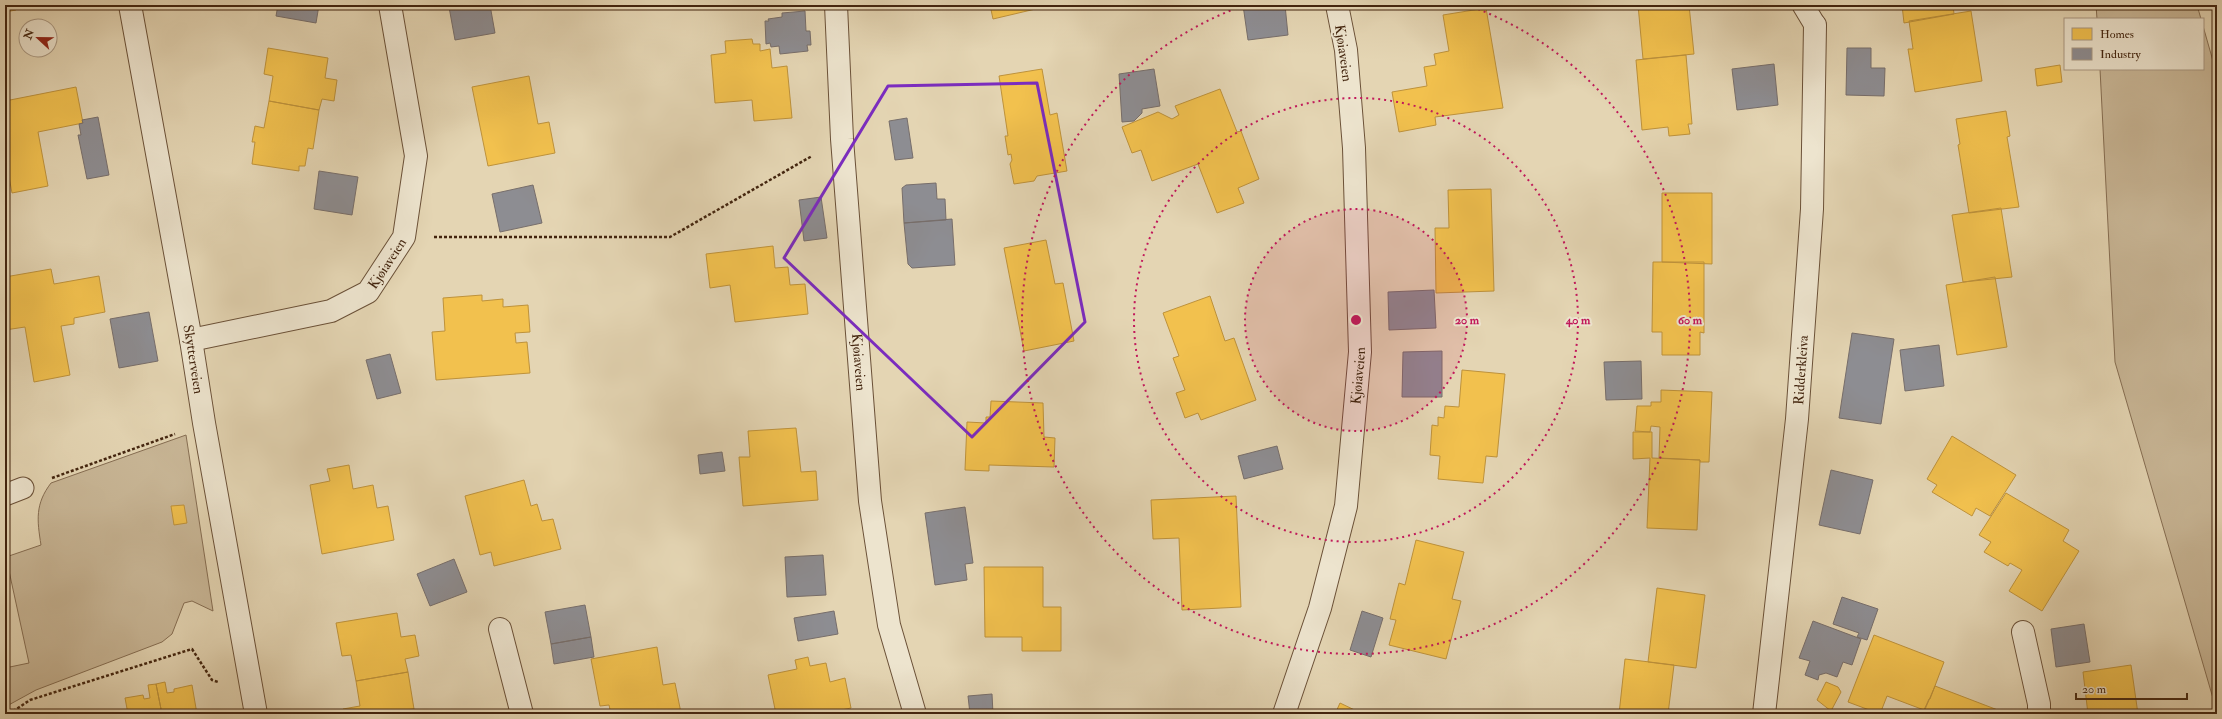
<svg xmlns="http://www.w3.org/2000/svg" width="2222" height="719" font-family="'IM FELL Double Pica',serif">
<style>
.green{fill:#c9b797;stroke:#866e53}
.homes{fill:#f2c14e;stroke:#be923b}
.industry{fill:#8d8d92;stroke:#776e6b}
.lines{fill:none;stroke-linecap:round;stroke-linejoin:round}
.service-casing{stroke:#6b5138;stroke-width:23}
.minor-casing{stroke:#6b5138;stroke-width:24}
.path{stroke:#43250f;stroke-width:2.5;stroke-dasharray:3 2;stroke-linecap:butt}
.service{stroke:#ede4ce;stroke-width:21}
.minor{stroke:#ede4ce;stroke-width:22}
.marked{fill:none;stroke:#7b2cbf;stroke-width:3;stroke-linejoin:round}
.ring{fill:none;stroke:#c2185b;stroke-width:2;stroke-dasharray:2 4}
.labels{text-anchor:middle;stroke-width:4;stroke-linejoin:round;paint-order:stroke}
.street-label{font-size:14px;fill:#43250f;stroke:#ede4ce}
.centre{fill:#c2185b;stroke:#ede4ce;stroke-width:2}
.ring-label{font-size:12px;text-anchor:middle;font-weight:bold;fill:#c2185b;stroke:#ede4ce;stroke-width:4;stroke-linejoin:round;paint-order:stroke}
</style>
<rect width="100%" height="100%" fill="#e4d5b3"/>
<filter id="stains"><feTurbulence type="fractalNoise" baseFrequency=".005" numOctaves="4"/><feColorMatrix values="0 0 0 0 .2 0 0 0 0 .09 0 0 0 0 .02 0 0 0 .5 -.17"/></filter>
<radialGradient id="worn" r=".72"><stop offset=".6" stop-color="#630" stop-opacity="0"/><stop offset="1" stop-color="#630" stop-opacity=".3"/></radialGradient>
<path class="green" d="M2096 5H2197L2201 19H2097Z
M2203 26 2217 75V712L2115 362 2100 69H2203Z
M186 435 213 611 192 601 184 603 172 634 162 642 36 690 5 707V668L29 663 6 557 41 545C37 520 35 504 51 483Z"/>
<path class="homes" d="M5 5H15L16 10 5 12Z
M990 5H1044V7L993 19Z
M1638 5H1689L1694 54 1643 59Z
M1902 5H1953L1954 14 1904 23Z
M1486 8 1503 108 1435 117 1436 125 1399 132 1392 92 1427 86 1424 67 1436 65 1434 54 1449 51 1443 15Z
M1971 11 1982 81 1915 92 1908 49H1913L1909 21Z
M752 39 753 44H760V51L770 49 772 68 787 66 792 118 754 121 752 100 715 103 711 55 726 53 725 41Z
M268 48 328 58 325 78 337 80 334 101 322 99 319 110 269 101 273 76 264 74Z
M1686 55 1692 124H1688L1690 134 1669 136 1668 127 1642 130 1636 60Z
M2060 65 2062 82 2037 86 2035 69Z
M1042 69 1050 115 1057 113 1067 171 1037 176 1034 181 1014 184 1010 164 1012 160 1011 154 1008 155 1005 136H1008L999 76Z
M529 76 538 124 549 122 555 153 488 166 472 87Z
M76 87 83 123 38 132 48 186 12 193 5 155V101Z
M1220 89 1237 132 1241 131 1259 179 1238 188 1244 203 1217 213 1198 164 1152 181 1141 150 1132 153 1122 127 1158 112 1172 119 1179 115 1175 106Z
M269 101 319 110 313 149 308 148 305 166H299V171L252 164 255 142H252L255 126 264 128Z
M2006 111 2010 136 2007 137 2019 207 1969 213 1958 145 1960 144 1956 119Z
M1491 189 1494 291 1436 293 1435 228H1449L1448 190Z
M1662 193H1712V264L1662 262Z
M2001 208 2012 277 1963 282 1952 215Z
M1046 240 1055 284 1063 283 1074 341 1024 351 1004 248Z
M773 246 775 268 788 267 790 285 805 284 808 314 735 322 730 285 710 288 706 254Z
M1653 262H1704V333L1700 332V355H1662V332H1652Z
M51 269 54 284 99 276 105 312 74 318V324L61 326 70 375 34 382 25 327 5 330V277Z
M1995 277 2007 347 1957 355 1946 285Z
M482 295V301L503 299V307L528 305 530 332 515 333 516 343 527 342 530 373 436 380 432 332 445 331 443 298Z
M1210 296 1225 341 1234 338 1256 400 1201 420 1198 413 1185 418 1176 393 1185 390 1173 358 1179 356 1163 313Z
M1462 370 1505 374 1497 457 1486 456 1483 483 1438 479 1440 456 1430 455 1432 425 1438 426V417L1444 418 1445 406 1459 407Z
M1661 390 1712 392 1709 462H1700V460L1659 458 1660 427 1651 426 1650 432 1635 431 1637 406H1651V402H1661Z
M991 401 1043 403 1044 437 1055 438 1054 467 989 465V471L965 470 967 422 986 423V417H990Z
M796 428 801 472 816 471 818 500 743 506 739 457H750L748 431Z
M1633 432H1652V458L1700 460 1697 530 1647 528 1650 458 1633 459Z
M1952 436 2016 475 1990 516 1976 508 1972 516 1932 492 1937 485 1927 479Z
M349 465 353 489 373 485 377 508 388 506 394 540 322 554 310 485 330 481 327 469Z
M524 480 531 506 537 504 542 521 553 519 561 549 494 566 491 552 480 555 465 496Z
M2006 493 2069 530 2063 541 2079 551 2042 611 2009 591 2022 570 2010 563 2008 566 1984 552 1991 542 1979 535Z
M1236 496 1241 607 1182 610 1179 538 1153 539 1151 500Z
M184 505 187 523 174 525 171 506Z
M1416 540 1464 552 1452 599 1461 601 1446 659 1389 645 1396 620 1390 619 1399 583 1405 585Z
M984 567H1043V607H1061V651H1022V637H985Z
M1657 588 1705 595 1696 668 1648 662Z
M397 613 401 637 415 635 419 656 405 659 408 672 356 681 351 655 342 656 336 623Z
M1874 635 1944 662 1930 699H1929L1924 710 1887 696 1880 714 1848 702Z
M657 647 663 685 675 683 681 713 611 714 609 705 600 706 591 659Z
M808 657 810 666 826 663 830 682 845 678 851 708 821 714H776L768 675 797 669 795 660Z
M1625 659 1674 665 1668 714H1619Z
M2131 665 2138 714H2088L2083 672Z
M408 672 414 709 404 710 405 714H344L343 709 360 706 356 681Z
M165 682 167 693 174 692V689L192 685 197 714H162L156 684Z
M1826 682 1838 687 1841 692 1831 711 1817 700Z
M156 684 162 714H128L125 698 143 695 144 699 150 698 148 685Z
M1935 686 2003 712V714H1923Z
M1340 703 1363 714H1335Z
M1136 710V714H1071V712Z"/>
<path class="industry" d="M278 5H319L316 23 276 16Z
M460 5H490L495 33 455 40 449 7Z
M1243 5H1285L1288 35 1248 40Z
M805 11 806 31H810L811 45H807L808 51 780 54 779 46 771 47 770 43 766 44 765 21H769L768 19 782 17V13Z
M1847 48H1871V68H1885L1884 96 1846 95Z
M1774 64 1778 105 1737 110 1732 69Z
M1154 69 1160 106 1142 109V113L1134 121 1122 122 1119 74Z
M98 117 109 175 87 179 78 135H81L79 124 83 123 82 120Z
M907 118 913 158 895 160 889 121Z
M319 171 358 177 352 215 314 209Z
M936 183 937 199H945L946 220 904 223 902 188 906 185Z
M533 185 542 223 500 232 492 194Z
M821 197 827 238 804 241 799 200Z
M952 219 955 265 912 268 908 264 904 223Z
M1434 290 1436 328 1389 330 1388 292Z
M149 312 158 361 119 368 110 319Z
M1852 333 1894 339 1881 424 1839 418Z
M1939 345 1944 386 1905 391 1900 350Z
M1442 351V397H1402L1403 352Z
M390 354 401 393 377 399 366 360Z
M1641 361 1642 399 1606 400 1604 362Z
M1277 446 1283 469 1244 479 1238 456Z
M722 452 725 471 700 474 698 455Z
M1831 470 1873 480 1860 534 1819 525Z
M965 507 973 563 965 564 967 580 935 585 925 513Z
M823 555 826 595 787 597 785 557Z
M454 559 467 592 430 606 417 574Z
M1842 597 1878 609 1867 640 1857 637 1859 633 1833 624Z
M585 605 591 637 551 644 545 612Z
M834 611 838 634 798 641 794 618Z
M1362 611 1383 618 1371 657 1350 650Z
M1813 621 1861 639 1852 665 1843 662 1837 677 1826 673 1819 675 1818 680 1805 675 1810 661 1799 658Z
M2084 624 2090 662 2056 667 2051 629Z
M591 637 594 657 554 664 551 644Z
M992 694 993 714H970L968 696Z"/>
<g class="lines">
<defs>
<path id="service" d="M1803 5 1815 25
M5 495 23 488"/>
<g id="minor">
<path id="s1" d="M130 5 191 340 204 423 256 714"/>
<path id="s2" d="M836 5 842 139 870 501 889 625 915 714"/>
<path id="s3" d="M191 340 331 311 368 292 404 237 416 156 390 5"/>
<path d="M500 629 522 714"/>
<path d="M2023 632 2039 704V714"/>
<path id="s4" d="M1284 714 1320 608 1346 506 1360 352 1354 148 1346 50 1337 5"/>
<path id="s5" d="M1764 714 1797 419 1812 209 1815 25"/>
</g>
</defs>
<use href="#service" class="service-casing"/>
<use href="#minor" class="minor-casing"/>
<path class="path" d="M434 237H670L812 156
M52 478 175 434
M9 714 30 700 192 649 212 680 218 682"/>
<use href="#service" class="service"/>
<use href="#minor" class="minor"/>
</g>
<path class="marked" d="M1037 83 1085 322 972 437 784 258 888 86Z"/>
<circle cx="1356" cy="320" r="111" fill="#c2185b" fill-opacity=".12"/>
<g class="ring">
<circle cx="1356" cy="320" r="111"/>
<circle cx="1356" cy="320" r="222"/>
<path d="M1467 5A334 334 0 1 1 1245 5"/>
</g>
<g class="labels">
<g class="street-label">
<text transform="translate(1344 53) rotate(82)" y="5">Kjøiaveien</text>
<text dy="5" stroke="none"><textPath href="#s3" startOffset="219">Kjøiaveien</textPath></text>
<text dy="5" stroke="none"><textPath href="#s1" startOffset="360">Skytterveien</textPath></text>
<text dy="5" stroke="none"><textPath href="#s2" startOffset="358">Kjøiaveien</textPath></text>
<text dy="5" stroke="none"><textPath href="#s5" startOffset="346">Ridderkleiva</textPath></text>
<text dy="5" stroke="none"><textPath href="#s4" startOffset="348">Kjøiaveien</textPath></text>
</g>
</g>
<circle cx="1356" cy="320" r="6" class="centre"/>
<g class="ring-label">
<text x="1467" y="324">20 m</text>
<text x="1578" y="324">40 m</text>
<text x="1690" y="324">60 m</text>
</g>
<rect width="2222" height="719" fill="none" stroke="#e4d5b3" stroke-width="20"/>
<rect x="6" y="6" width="2210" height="707" fill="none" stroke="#43250f" stroke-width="2"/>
<rect x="10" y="10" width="2202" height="699" fill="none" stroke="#43250f"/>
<rect x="2064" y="18" width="140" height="52" fill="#ede4ce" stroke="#a99882"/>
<rect x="2072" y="28" width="20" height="12" fill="#f2c14e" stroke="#a99882"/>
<text x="2100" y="38" font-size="12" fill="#43250f">Homes</text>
<rect x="2072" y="48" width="20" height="12" fill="#8d8d92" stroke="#a99882"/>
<text x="2100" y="58" font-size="12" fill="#43250f">Industry</text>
<g transform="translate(38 38) rotate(292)"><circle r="19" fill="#ede4ce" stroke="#a99882"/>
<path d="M0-3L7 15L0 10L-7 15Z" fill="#8f2418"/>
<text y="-6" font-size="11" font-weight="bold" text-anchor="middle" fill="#43250f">N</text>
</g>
<path d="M2076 693v6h111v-6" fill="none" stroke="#43250f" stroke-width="2"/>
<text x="2082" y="693" font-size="12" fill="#43250f" stroke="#ede4ce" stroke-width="3" paint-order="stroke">20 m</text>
<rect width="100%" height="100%" filter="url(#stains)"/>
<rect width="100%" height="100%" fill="url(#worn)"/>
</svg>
